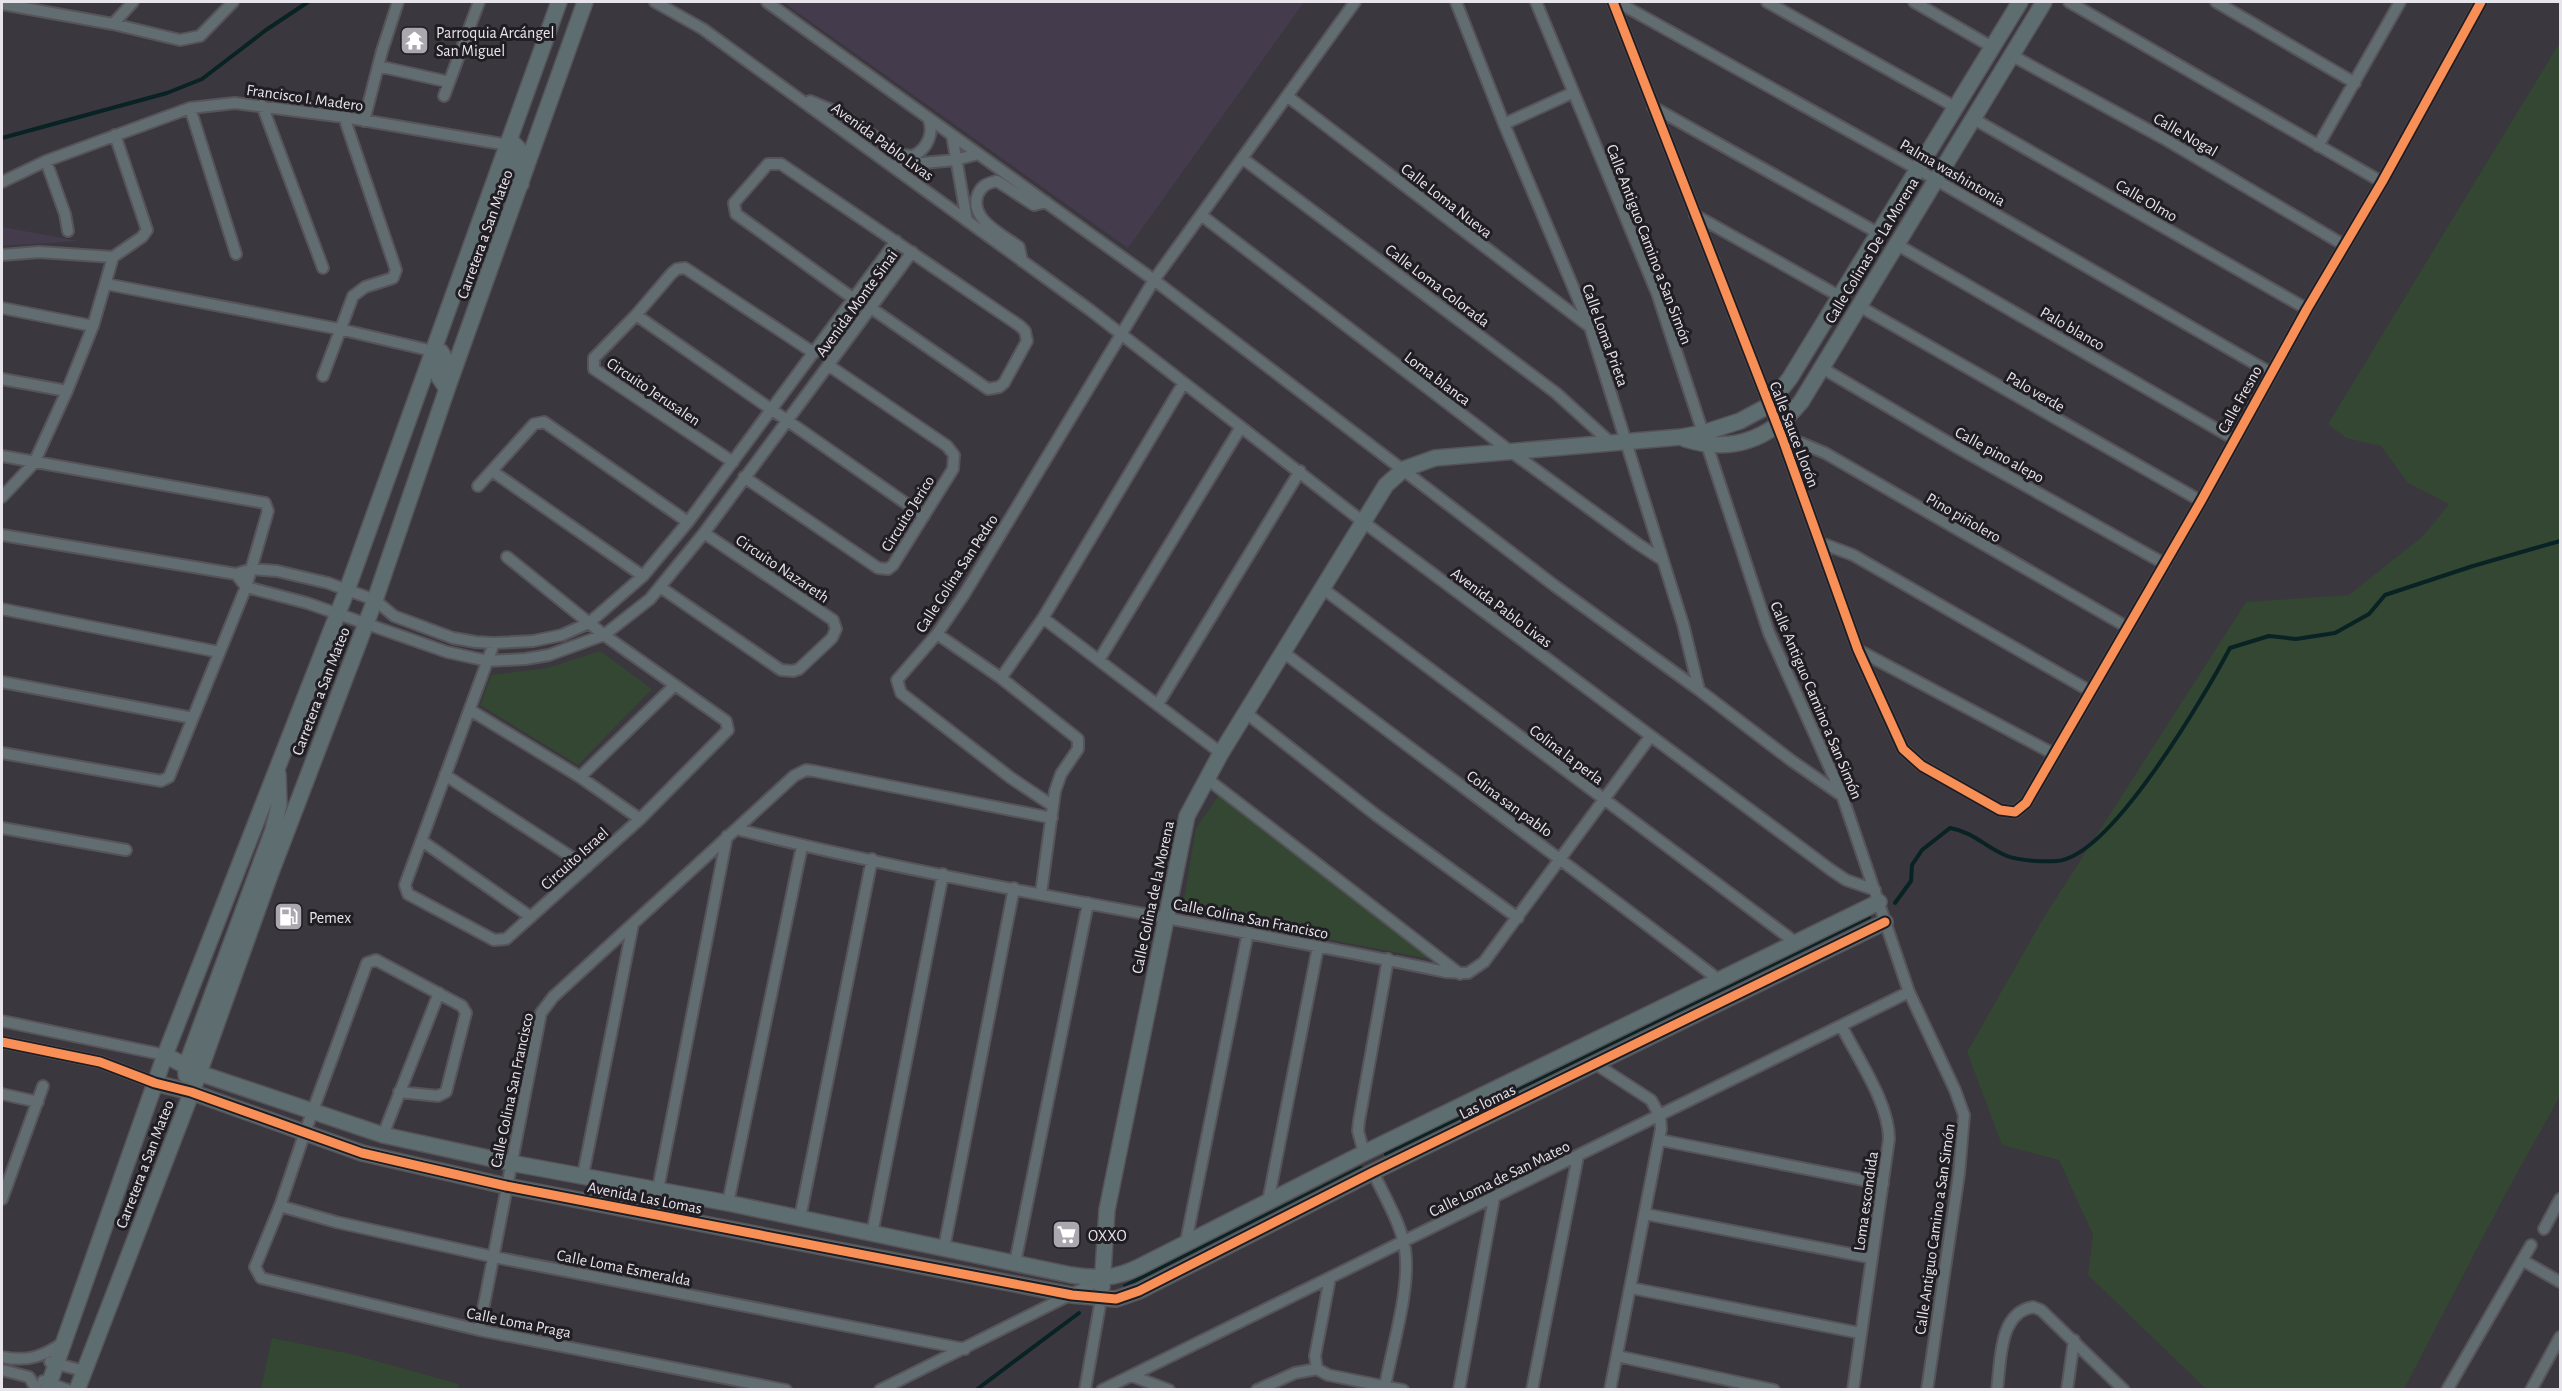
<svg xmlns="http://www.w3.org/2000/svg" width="2562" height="1391" font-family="'Alegreya Sans',sans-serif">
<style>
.built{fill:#443b4d}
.green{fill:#334732}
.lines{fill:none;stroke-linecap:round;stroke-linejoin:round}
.stream{stroke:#092325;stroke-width:4}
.street-casing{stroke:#565459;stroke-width:14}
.secondary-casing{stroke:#565459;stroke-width:18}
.street{stroke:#616d70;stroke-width:10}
.secondary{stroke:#5d6d70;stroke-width:15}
.cycleway-casing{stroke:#201d23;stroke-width:13}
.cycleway{stroke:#f78f57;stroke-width:9}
.labels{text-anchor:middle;stroke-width:6;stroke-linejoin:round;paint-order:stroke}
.poi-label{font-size:16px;fill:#e8e4ec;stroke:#201d23;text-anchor:start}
.street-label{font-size:16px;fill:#e8e4ec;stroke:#201d23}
</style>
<rect width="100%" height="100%" fill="#3a373e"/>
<path class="built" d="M783 2H1304L1128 248Z
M2 227 79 241 2 246Z"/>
<path class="green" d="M2560 42V1096L2506 1193 2404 1389H2206L2088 1275 2093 1235 2059 1160 2002 1145 1967 1052 2044 917 2246 602 2349 595 2423 536 2449 504 2408 483 2381 446 2346 438 2328 424Z
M600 651 652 689 578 765 480 705 491 675 547 668Z
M1219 795 1435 960 1182 911 1196 828Z
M272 1338 351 1354 459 1384 457 1390 261 1389Z"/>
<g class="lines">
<path class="stream" d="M2 138 167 93 202 79 266 30 308 2
M1895 903 1911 881 1912 865 1922 850 1950 828C1974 832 1986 848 2007 856 2021 861 2043 862 2057 861 2111 857 2205 695 2230 648L2269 636 2296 639 2335 633 2369 614 2385 595 2473 566 2560 541
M1386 1154 1869 917
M1125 1286 1361 1168
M976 1390 1079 1313"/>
<defs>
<path id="street" d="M655 2 703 29 1090 310 1362 521 1831 870 1846 880 1875 890
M767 2 1154 280 1555 586 1699 690 1792 761 1841 795
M1456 2 1504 124 1590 327 1683 624 1699 690
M1536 2 1657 293 1769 633 1842 795 1909 992 1955 1090 1964 1115 1959 1174 1927 1390
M1613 2 1783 440 1858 650 1903 749 1922 766 2000 810 2015 812 2026 803 2201 501 2307 309 2382 182 2481 2
M1617 2 1917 169 2271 373
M1767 2 1955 107
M1914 2 1992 47
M2069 2 2382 182
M2216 2 2355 83
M2 4 113 24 180 40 200 36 233 2
M113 24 133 2
M2011 55 2163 138 2344 245
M378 66 449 82
M444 96 479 2
M1287 96 1590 327
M810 101 839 113 903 155 913 156C927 149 935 133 928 118
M262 105 323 268
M1653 107 1878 233
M190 108 236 254
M1972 118 2307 309
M364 121 382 51 398 2
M1504 124 1572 93
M952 135 967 221
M2318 146 2400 2
M1242 158 1556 393 1611 443
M46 161 65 214 68 231
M892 166 955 160 978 154
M2 182 46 161 190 108 235 103 344 117 508 145
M1201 215 1510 451 1638 544 1661 559
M1695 215 1839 296
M1896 244 2234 439
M2 255 39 252 113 257
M1022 261 1019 247C1003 235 968 219 978 194 982 185 988 183 997 181L1034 205 1046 202
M106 284 339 329 433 351
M854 299 736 214 734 203 768 164H781L1020 326 1025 331 1027 341 1004 383 999 387 988 389 871 308
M1859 306 2201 501
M2 308 93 326
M636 315 924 516
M1822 368 1958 448 2165 564
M323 376 353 296 365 287 393 278 396 270 344 117
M2 379 67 391
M1783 440 1801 443 1825 453 2127 627
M2 456 265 503 268 511 246 587 169 777 161 781 2 753
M733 462 594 369V358L636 315 672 273 677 269 685 268 814 353
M492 471 643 576
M744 477 878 568 888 569 893 565 953 469 954 455 947 446 828 365
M478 486 534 424 544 422 688 522
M2 497 34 463 67 391 93 326 113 257 142 237 147 230 115 135
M2 535 236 574 252 569 277 571 328 583 375 600 394 616 453 638 476 642 494 643 533 641 562 635 589 623 643 576 688 522 896 241
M1821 543 1853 555 2090 691
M236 574 246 587 307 603 447 652 488 661 525 659 549 655 604 635 650 599 704 533 912 252
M660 587 781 670 793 671 799 669 832 638 836 629 833 620 704 533
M1322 588 1795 942
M2 609 219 652
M1043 618 1221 753
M937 634 1001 678 1078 739V749L1061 774 1055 791 1041 893
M494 643 405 885 408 894 494 940 506 939 640 819 728 730 726 721 604 635 507 557
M1858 650 2054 754
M1283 652C1428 762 1575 869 1719 980
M1099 660 1241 427
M1001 678 1043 618 1183 384
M2 682 193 718
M1158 704 1300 471
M470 710 580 777 640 819
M1246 713 1376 815 1518 918
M445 775 587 867
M580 777 675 685
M1206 778 1460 974
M1053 806 1011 778 901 693 897 680 937 634 965 593 1154 280 1355 2
M2 828 126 850
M736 829C970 888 1210 922 1446 972L1468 973 1484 962 1650 737
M422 841 531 917
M2 1021 165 1055
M1842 1027C1858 1059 1889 1103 1889 1139L1853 1390
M2 1042 100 1062 155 1083
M1597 1065 1651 1100 1660 1116 1661 1129 1610 1390
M399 1092 438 1096 446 1092 466 1013 462 1006 376 960 367 963 305 1132 280 1206 255 1267 261 1278 479 1330 786 1390
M2 1094 38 1102
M383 1135 439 993
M1660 1140 1883 1184
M1364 1153 1358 1131 1359 1121 1388 959
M1373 1172C1384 1196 1401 1223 1405 1249 1411 1287 1392 1348 1385 1386
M583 1175 633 924
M658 1189 727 836
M2 1199 43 1086
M1268 1202 1318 947
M728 1203 802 846
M280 1206 336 1222 494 1257 965 1349
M1645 1214 1872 1258
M800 1218 872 859
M2544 1229 2560 1199
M872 1234 943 874
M1186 1242 1248 932
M944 1248 1014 888
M2522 1260 2560 1282
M1015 1263 1088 903
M1631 1288 1860 1333
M479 1330 541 1013 553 997 794 776 806 770 814 771 1052 818
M1617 1356 1774 1390
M2 1357C27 1362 43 1357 64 1342
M50 1362 84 1371
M1317 1369 1315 1356 1330 1278
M1317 1369 1328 1375 1403 1390
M2 1370 29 1377 37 1390
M1132 1376 1169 1390
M43 1381 68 1390
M880 1390 1102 1279
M1085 1390 1101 1299
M1102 1390 1909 992
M1257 1390 1295 1373 1317 1369
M1459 1390 1494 1198
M1532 1390 1578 1156
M1997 1390C2001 1362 1998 1313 2033 1307L2041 1310 2124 1390
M2067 1390 2074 1340
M2447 1390 2531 1245
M2531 1390 2560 1337"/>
<path id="secondary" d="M508 145 513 143 519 149 515 167 521 184
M433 351 441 352 444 357 439 377 447 389
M1685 439C1732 454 1770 439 1801 402L2044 2
M165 1055 199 1073 383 1135 511 1163 728 1203 1071 1275C1097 1279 1115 1279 1139 1267L1364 1153 1879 902
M186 1075V1066L273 830 279 805 278 774
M155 1083 191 1092 362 1153 506 1186 1072 1295 1116 1299 1139 1291 1373 1172 1885 922
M1102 1287 1107 1210 1187 816 1221 753 1386 485 1404 469 1435 458 1681 437 1703 433 1740 421 1768 406 1790 378 2020 2
M47 1390 165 1055 347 590 559 2
M77 1390 199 1073 270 875 375 600 447 389 585 2"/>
</defs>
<use href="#street" class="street-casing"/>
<use href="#secondary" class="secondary-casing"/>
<use href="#street" class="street"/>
<use href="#secondary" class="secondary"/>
<defs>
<path id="cycleway" d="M1613 2 1783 440 1858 650 1903 749 1922 766 2000 810 2015 812 2026 803 2201 501 2307 309 2382 182 2481 2
M2 1042 100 1062 155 1083 191 1092 362 1153 506 1186 1072 1295 1116 1299 1139 1291 1373 1172 1885 922"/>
</defs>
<use href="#cycleway" class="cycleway-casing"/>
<use href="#cycleway" class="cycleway"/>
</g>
<defs>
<symbol id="temple-square" viewBox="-11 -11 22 22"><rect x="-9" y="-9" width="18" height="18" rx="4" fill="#aba7af" stroke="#201d23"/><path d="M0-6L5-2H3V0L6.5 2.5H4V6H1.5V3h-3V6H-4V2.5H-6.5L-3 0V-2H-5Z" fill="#fff"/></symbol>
<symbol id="fuel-square" viewBox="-11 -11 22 22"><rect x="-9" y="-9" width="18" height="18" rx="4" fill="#aba7af" stroke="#201d23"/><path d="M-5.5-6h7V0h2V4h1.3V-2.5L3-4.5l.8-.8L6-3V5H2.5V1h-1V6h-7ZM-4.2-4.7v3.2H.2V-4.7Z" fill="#fff"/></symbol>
<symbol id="supermarket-square" viewBox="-11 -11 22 22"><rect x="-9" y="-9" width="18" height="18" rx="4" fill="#aba7af" stroke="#201d23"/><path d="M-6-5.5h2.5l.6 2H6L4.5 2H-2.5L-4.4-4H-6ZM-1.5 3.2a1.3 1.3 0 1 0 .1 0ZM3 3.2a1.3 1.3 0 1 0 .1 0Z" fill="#fff"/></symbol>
</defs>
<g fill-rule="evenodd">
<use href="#temple-square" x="398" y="24" width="33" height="33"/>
<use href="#fuel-square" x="272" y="900" width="33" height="33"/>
<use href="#supermarket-square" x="1050" y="1218" width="33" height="33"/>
</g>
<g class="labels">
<g class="poi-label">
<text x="436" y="38">Parroquia Arcángel<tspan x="436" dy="18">San Miguel</tspan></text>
<text x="309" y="923">Pemex</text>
<text x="1088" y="1241">OXXO</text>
</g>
<g class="street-label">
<text transform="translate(305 97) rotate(8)" y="6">Francisco I. Madero</text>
<text transform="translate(2186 134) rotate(30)" y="6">Calle Nogal</text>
<text transform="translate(883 141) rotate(36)" y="6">Avenida Pablo Livas</text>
<text transform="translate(1953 172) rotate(30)" y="6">Palma washintonia</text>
<text transform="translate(1447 200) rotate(38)" y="6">Calle Loma Nueva</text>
<text transform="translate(2147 200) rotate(30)" y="6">Calle Olmo</text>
<text transform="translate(484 234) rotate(-70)" y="6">Carretera a San Mateo</text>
<text transform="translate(1650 244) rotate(69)" y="6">Calle Antiguo Camino a San Simón</text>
<text transform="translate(1871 250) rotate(-59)" y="6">Calle Colinas De La Morena</text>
<text transform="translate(1438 285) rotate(37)" y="6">Calle Loma Colorada</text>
<text transform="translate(856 303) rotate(-54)" y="6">Avenida Monte Sinai</text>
<text transform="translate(2073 328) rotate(30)" y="6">Palo blanco</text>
<text transform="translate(1606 335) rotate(70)" y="6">Calle Loma Prieta</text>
<text transform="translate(1438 378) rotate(37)" y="6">Loma blanca</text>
<text transform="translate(654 391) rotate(34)" y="6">Circuito Jerusalen</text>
<text transform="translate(2036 391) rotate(30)" y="6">Palo verde</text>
<text transform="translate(2239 399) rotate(-61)" y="6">Calle Fresno</text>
<text transform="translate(1795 434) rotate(69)" y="6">Calle Sauce Llorón</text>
<text transform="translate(2000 454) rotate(29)" y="6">Calle pino alepo</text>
<text transform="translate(907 513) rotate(-58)" y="6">Circuito Jerico</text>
<text transform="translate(1964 517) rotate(30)" y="6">Pino piñolero</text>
<text transform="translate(783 568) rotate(34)" y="6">Circuito Nazareth</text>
<text transform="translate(956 573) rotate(-57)" y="6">Calle Colina San Pedro</text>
<text transform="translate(1502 607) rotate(37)" y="6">Avenida Pablo Livas</text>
<text transform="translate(320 691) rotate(-69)" y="6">Carretera a San Mateo</text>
<text transform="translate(1817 700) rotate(67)" y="6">Calle Antiguo Camino a San Simón</text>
<text transform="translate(1567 754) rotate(37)" y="6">Colina la perla</text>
<text transform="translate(1510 803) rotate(36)" y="6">Colina san pablo</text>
<text transform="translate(574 858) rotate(-42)" y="6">Circuito Israel</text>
<text transform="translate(1152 897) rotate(-78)" y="6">Calle Colina de la Morena</text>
<text transform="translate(1251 918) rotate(11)" y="6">Calle Colina San Francisco</text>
<text transform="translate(511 1090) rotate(-78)" y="6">Calle Colina San Francisco</text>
<text transform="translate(1487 1101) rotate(-26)" y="6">Las lomas</text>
<text transform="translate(144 1164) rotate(-69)" y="6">Carretera a San Mateo</text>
<text transform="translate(1499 1178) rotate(-26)" y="6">Calle Loma de San Mateo</text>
<text transform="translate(645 1197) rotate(11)" y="6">Avenida Las Lomas</text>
<text transform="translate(1865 1201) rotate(-82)" y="6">Loma escondida</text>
<text transform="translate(1934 1229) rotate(-82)" y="6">Calle Antiguo Camino a San Simón</text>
<text transform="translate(624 1267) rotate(11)" y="6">Calle Loma Esmeralda</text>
<text transform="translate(519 1322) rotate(11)" y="6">Calle Loma Praga</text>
</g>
</g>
<rect width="2562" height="1391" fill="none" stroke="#e8e4ec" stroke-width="6"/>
</svg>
